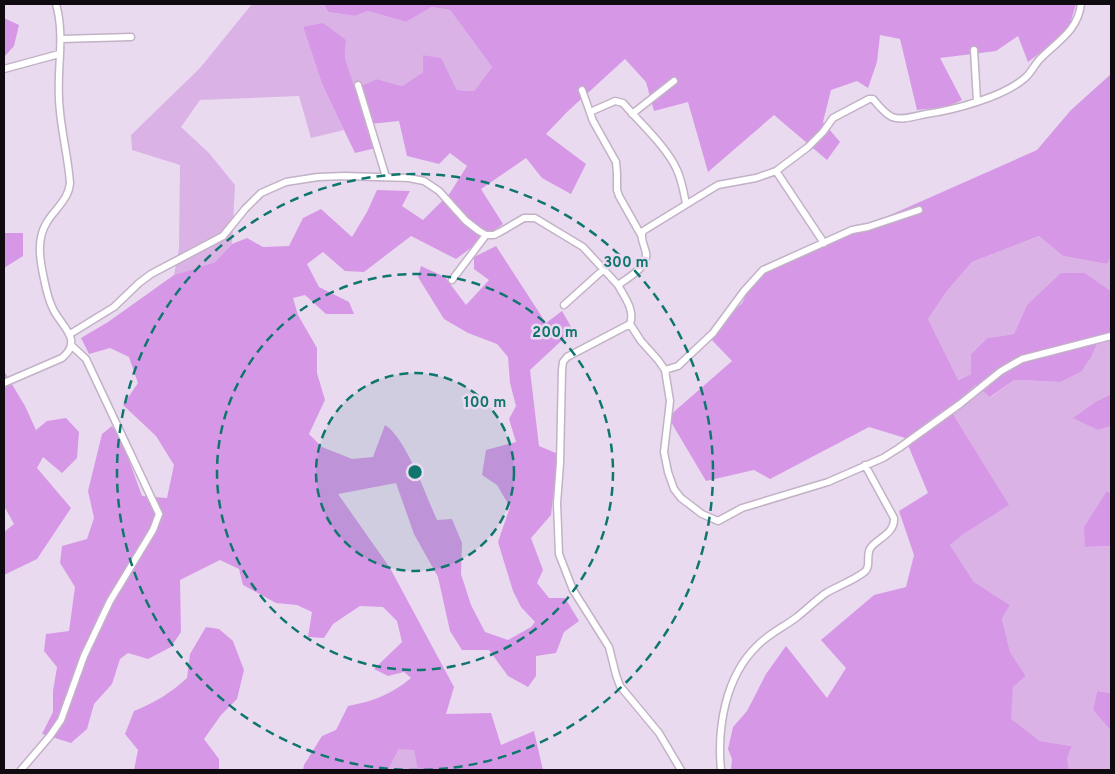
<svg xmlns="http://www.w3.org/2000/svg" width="1115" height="774" font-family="Overpass,sans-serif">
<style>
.green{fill:#dbb2e6}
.forest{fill:#d698e6}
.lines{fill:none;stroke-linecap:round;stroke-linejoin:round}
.minor-casing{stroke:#c2b2c6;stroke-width:9}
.minor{stroke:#fff;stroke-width:6}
.ring{fill:none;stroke:#0f766e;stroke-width:2.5;stroke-dasharray:9 6}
.centre{fill:#0f766e;stroke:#eadaef;stroke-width:2.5}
.ring-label{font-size:15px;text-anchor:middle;font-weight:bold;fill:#0f766e;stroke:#eadaef;stroke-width:5;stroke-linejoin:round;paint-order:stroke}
</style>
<rect width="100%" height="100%" fill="#eadaef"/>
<path class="green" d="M252 4H324L328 12 355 16 368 11 406 22 432 7 450 10 492 67 474 91 457 90 441 59 423 55V72L402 86 377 79 355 88 345 58 346 40 303 27 322 84 344 130 311 138 299 96 200 100 181 127 209 153 235 185 232 244 215 262 174 275 179 248 180 165 132 150 131 135 200 68Z
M1039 236 1063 256 1107 264 1111 257V291L1085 273 1027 305 1014 334 987 338 971 354V374L957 380 928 319 947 291 972 262Z
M1111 334V394L1097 401V430L1111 426V494L1107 491 1085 547 1111 546V693L1097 691 1093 710 1111 731V770H1069L1067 758 1072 746 1040 741 1010 719 1013 687 1026 676 1010 652 1002 619 1010 605 974 582 950 545 965 533 949 408 976 385 991 397 1014 380 1061 382 1081 372 1100 337Z
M399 749H415L418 770H388Z"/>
<path class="forest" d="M324 4H1076L1070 24 1054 42 1028 62 1018 36 996 51 940 58 962 100 947 107 917 110 900 39 880 35 877 62 868 88 857 81 831 90 823 122 840 142 827 160 774 115 708 172 688 102 654 111 646 82 625 59 567 112 546 134 586 164 571 194 542 178 526 158 481 189 503 224 456 259 411 236 364 272 345 271 323 252 307 264 319 287 349 302 354 314H326L305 295 293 298 298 315 317 348V373L325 400 309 434 322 447 352 459 373 457 385 425C406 438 426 496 437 520L452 519 462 543 461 574 471 605 485 632 508 640 531 627 535 622 521 607 513 591 498 542 510 507 497 485 482 475 486 450 516 442 509 419 516 406 510 383 508 357 497 344 468 333 444 319 418 277 421 266 445 277 466 305 489 280 474 269V257L496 246 546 323 562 311 573 330 530 370 539 446 558 454 551 515 531 538 543 570 537 583 549 598H565L579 621 564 632 556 653 536 656V676L528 687 508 676 489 650H462L450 631 438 577 414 534 396 483 338 494 390 568 454 687 446 714 491 713 501 745 534 731 543 770H418L414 750 399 749 388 770H303L304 765 322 736 336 730 348 706C374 701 390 695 411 678L404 672 388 676 374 669 402 642 397 621 383 607 360 606 333 624 324 638 308 637 312 612 297 605 276 603 243 585 239 569 220 560 180 580 181 632 171 647 148 659 128 653 120 659 112 684 94 704 87 729 71 743 42 734 53 712V691L57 667 44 651 46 634 69 631 75 587 60 563 62 546 87 539 94 518 88 491 102 434 112 426 122 441 142 496 167 498 174 465 156 436 123 405 138 383 129 357 110 348 89 354 81 338 108 322 174 275 215 262 232 244 247 238 263 247 289 246 303 218 321 209 352 237 367 212 377 190 410 191 402 206 423 220 450 193 467 166 450 153 439 164 407 156 399 121 370 124 376 148 355 153 322 84 303 27 323 23 346 40 345 58 355 88 377 79 402 86 423 72V55L441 58 457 90 474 91 492 67 450 10 432 7 406 22 368 11 355 16 328 12Z
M4 18 19 25 14 46 4 57Z
M1111 74V257L1107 264 1063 256 1039 236 972 262 947 291 928 319 958 380 971 374V354L987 338 1014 334 1027 305 1061 273H1085L1111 291V334L1100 337 1091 357 1081 372 1061 382 1014 380 990 397 976 385 949 408 1009 505 965 533 950 545 974 582 1010 605 1002 619 1010 652 1026 676 1013 687 1011 719 1040 741 1072 746 1067 758 1069 770H731L732 759 728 749 733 727 747 711 766 674 786 646 827 698 846 668 821 640 874 595 906 587 914 555 899 511 928 493 905 438 869 427 770 479 754 470 706 481 668 417 732 361 708 336 742 303 757 274 1037 150 1071 110Z
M4 233H23V256L4 268Z
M4 371 25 406 36 430 47 421 66 418 79 432 77 458 62 473 43 457 37 468 71 508 37 559 4 575V532L14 524 4 506Z
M1111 394V426L1098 430 1073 418 1097 401Z
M1107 491 1111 494V546L1085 547 1084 527Z
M206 627 219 629 233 641 244 670 237 699 221 715 204 739 219 759V770H134L138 750 125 734 134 711C156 702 169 694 187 678L190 654Z
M1097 691 1111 693V731L1093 710Z"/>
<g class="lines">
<defs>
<path id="minor" d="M61 39 131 37
M974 50 977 101
M4 69 59 54
M358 85 386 177
M582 90 593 121 616 162 617 173V190L619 196 641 235
M590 112 615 101 623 103C639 122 667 147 677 170 682 181 684 193 686 204
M632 114 674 81
M776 171 824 243
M452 280 486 235
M564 305 604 269
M630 324 641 341 658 360 665 370 670 401 664 452 668 472 674 489 681 498 702 514 718 521 742 508 828 482 883 458 899 448 960 404 1001 371 1022 359 1111 336
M70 334 114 307 139 283 151 274 223 236 245 209 261 193 286 182 318 177 345 176 409 178 424 181 439 191 466 221 479 231 486 235H494L500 232 524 218H535L583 247 618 285
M665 370 678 366 713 333 744 291 763 270 852 230 868 227 919 210
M4 383 62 358C84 340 61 326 53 309 48 299 46 289 44 279 40 261 36 239 47 222 55 209 69 199 70 183 68 155 60 127 59 99 57 68 65 35 56 4
M21 770 50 736 61 720 84 656 110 601 153 530 159 514 86 359 72 346
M681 770 659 733 620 686 616 675 609 647 573 590 559 554 557 503 560 463 562 370 563 362 567 357 630 324C635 310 625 298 618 285 626 279 641 271 645 261 650 251 638 241 643 231L718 185 756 178 776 171 808 147 823 132 833 118 869 99H873C878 105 885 114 892 117 902 121 915 116 926 114 954 110 1003 97 1025 78 1032 72 1035 63 1042 57 1058 41 1078 30 1081 4
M721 770C717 728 725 677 757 646 768 634 784 627 797 617 807 609 816 600 826 593 838 586 852 581 863 573 873 567 864 554 872 546 881 537 895 532 894 518L865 465"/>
</defs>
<use href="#minor" class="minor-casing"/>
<use href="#minor" class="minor"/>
</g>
<circle cx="415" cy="472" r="99" fill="#0f766e" fill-opacity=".12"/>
<g class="ring">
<circle cx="415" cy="472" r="99"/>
<circle cx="415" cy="472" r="198"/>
<circle cx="415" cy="472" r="298"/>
</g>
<circle cx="415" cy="472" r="8" class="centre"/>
<g class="ring-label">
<text x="626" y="267">300 m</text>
<text x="555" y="337">200 m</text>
<text x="485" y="407">100 m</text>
</g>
<rect width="1115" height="774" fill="none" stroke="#100a11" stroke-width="10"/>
</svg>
